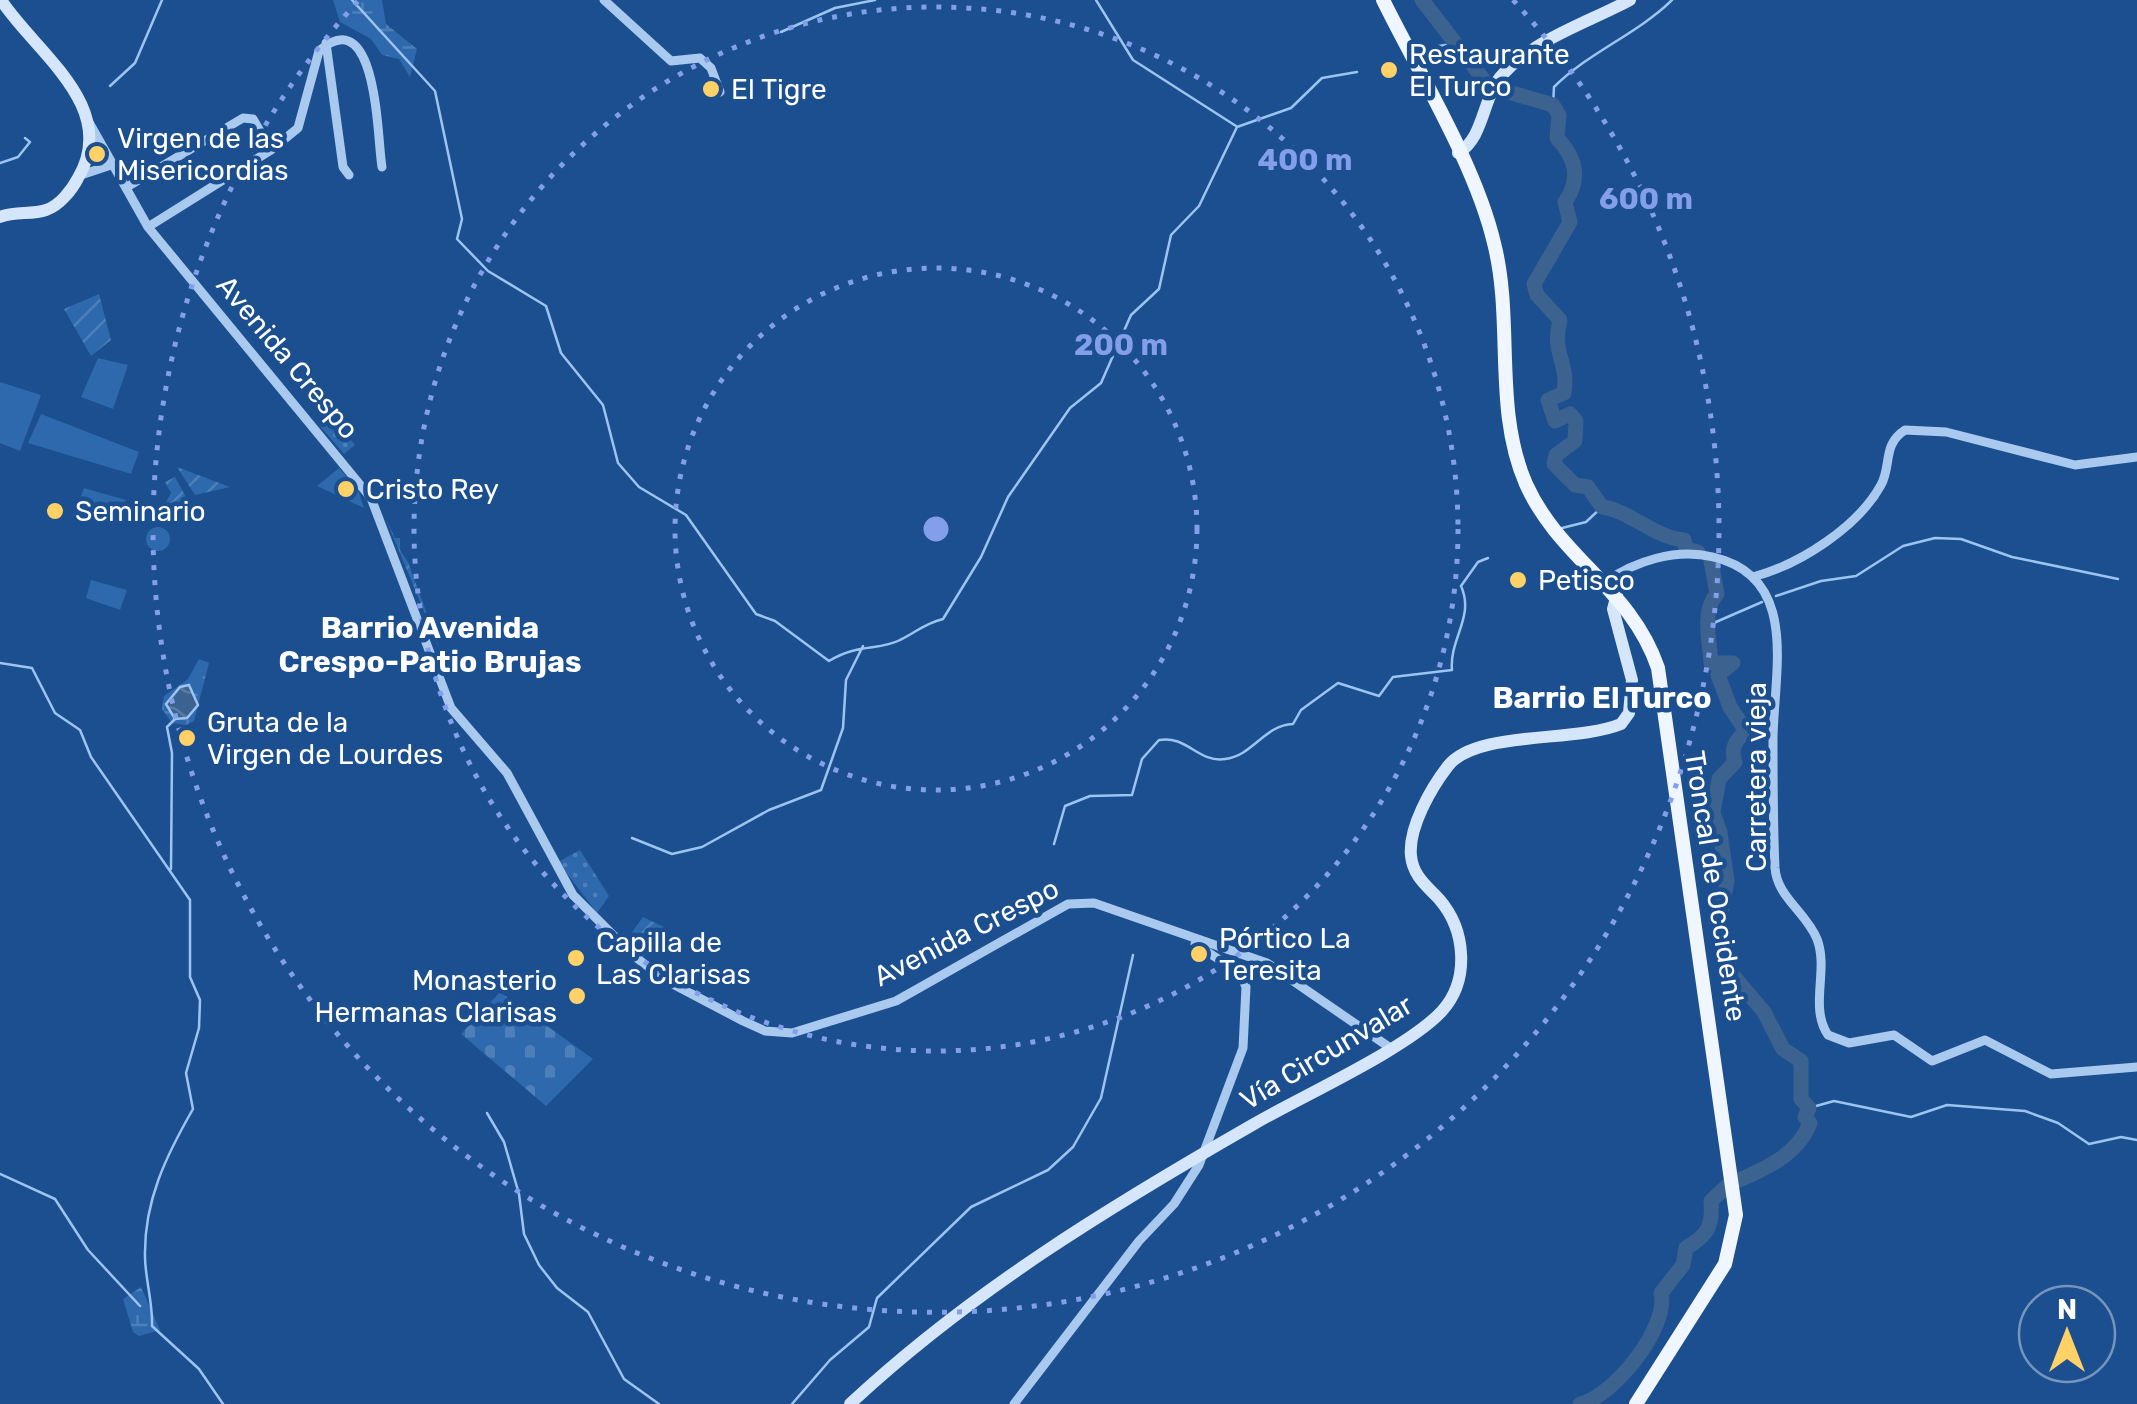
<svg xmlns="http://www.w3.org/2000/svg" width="2137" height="1404" font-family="Rubik,sans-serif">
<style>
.grass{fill:url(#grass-dots)}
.wetland{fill:url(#wetland-marsh)}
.cemetery{fill:url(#cemetery-stones)}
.park{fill:#2e69ad}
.garden{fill:url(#garden-furrows)}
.water{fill:url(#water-waves);stroke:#9cc4f0;stroke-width:2.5}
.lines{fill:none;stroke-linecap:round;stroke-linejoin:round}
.stream{stroke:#9cc4f0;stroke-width:2.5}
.river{stroke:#3c6290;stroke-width:15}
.street{stroke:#a9c9ee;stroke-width:9}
.secondary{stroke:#d6e6fa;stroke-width:12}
.primary{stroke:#f0f6ff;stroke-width:14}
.ring{fill:none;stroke:#839eea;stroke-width:5;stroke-dasharray:5 10}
.poi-dot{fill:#ffd166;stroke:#1b4f8f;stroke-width:4}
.labels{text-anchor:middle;stroke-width:9;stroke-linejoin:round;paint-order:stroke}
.poi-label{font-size:28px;fill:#fff;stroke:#1b4f8f;text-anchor:start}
.street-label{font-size:28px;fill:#fff;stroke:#1b4f8f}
.neighbourhood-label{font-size:30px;font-weight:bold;fill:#fff;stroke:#1b4f8f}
.centre{fill:#839eea;stroke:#1b4f8f;stroke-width:5}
.ring-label{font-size:30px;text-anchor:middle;font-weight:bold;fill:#839eea;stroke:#1b4f8f;stroke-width:9;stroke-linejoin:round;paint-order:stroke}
</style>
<defs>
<pattern id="grass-dots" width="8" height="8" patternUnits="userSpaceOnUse" patternTransform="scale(2.5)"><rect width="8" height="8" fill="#2e69ad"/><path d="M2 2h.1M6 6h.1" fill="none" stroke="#4d80b9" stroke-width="1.8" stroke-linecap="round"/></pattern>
<pattern id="wetland-marsh" width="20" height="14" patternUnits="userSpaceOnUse" patternTransform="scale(2.5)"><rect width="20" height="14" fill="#2e69ad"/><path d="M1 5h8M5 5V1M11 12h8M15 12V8" fill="none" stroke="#4d80b9"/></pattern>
<pattern id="cemetery-stones" width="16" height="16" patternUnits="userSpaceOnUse" patternTransform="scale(2.5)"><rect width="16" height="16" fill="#2e69ad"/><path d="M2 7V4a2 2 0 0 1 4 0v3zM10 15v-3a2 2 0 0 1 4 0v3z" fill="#4d80b9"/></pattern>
<pattern id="garden-furrows" width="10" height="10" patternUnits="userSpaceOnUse" patternTransform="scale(2.5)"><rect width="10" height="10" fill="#2e69ad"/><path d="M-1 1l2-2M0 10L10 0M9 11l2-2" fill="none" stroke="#4d80b9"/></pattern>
<pattern id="water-waves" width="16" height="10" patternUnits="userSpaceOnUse" patternTransform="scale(2.5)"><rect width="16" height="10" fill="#3c6290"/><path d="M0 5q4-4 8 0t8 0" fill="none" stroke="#597aa1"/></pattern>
</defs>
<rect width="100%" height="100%" fill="#1b4f8f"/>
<path class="grass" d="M330 414 355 445 344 454 319 425Z
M580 850 609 896 597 913 558 862Z"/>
<path class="wetland" d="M333 0H382L386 24 417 49 410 77 399 59 382 55 371 39 340 22Z
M199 659 209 663 194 721 186 725 172 723 162 709 164 696 188 679Z
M141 1287 160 1330 139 1336 133 1332 123 1299Z"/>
<path class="cemetery" d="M500 992 593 1059 546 1106 461 1034Z"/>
<path class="park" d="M98 358 128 365 113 409 81 397Z
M0 382 41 395 20 451 0 443Z
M41 414 139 452 131 474 28 443Z
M339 468 358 490 364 508 317 486Z
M84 488 126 500 120 515 79 501Z
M146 539a12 12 0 1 1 24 0a12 12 0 1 1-24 0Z
M91 580 127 590 120 610 86 598Z"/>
<path class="garden" d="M99 294 111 340 91 356 64 309Z
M177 467 230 487 195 495Z
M175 477 187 499 159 515 171 493 165 482Z
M385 517 395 538H400V550L408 562 442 655Z
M643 917 664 927 643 957 627 939Z"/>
<path class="water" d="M189 685 198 705 187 718 175 719 166 704 180 687Z"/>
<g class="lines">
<path class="stream" d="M352 0 435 91 462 219 457 239 488 271 546 306 561 353 603 405 618 463 639 487 686 515 756 614 775 621 829 661C858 643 879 651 900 640 917 632 923 624 943 619L981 557 1008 497 1070 408 1101 383 1131 315 1159 289 1171 235 1199 206 1237 127 1291 108 1322 78 1357 72
M1096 0 1133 60 1236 126
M781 32 835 8 875 0
M1414 50 1445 45 1469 56
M110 86 135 63 162 0
M1553 105 1554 87C1589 52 1636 35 1672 0
M0 163 18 157 30 142 25 138
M1562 528 1586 522 1602 507
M1776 596 1821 581 1856 576 1903 546 1935 538 1961 539 2012 557 2118 579
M1709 625 1762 602
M0 663 32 668 55 713 80 730 91 757 190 900V977L200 1000 199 1028 186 1073 193 1109C166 1156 144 1201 145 1256 145 1279 153 1302 152 1326L199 1369 223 1404
M632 838 672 854 702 847 769 810 821 790 843 728 846 680 863 646
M1054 844 1065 806 1090 796 1132 795 1142 759 1159 740C1187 735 1198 763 1225 759 1253 756 1264 725 1293 724L1301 710 1338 683 1379 696 1393 677 1452 670C1449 639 1475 617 1461 586L1478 562 1488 558
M171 869 172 753 167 727 175 719
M1809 1108 1834 1101 1911 1117 1947 1105 2025 1111 2058 1123 2089 1144 2121 1137 2137 1140
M487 1113 504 1142 519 1194 524 1234 539 1265 557 1288 588 1312 624 1379 659 1404
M0 1174 55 1199 88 1250 140 1306
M792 1404 830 1360 869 1327 877 1298 971 1207 1048 1170 1073 1147 1101 1098 1133 955"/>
<path class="river" d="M1422 0 1487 84
M1502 90 1553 105 1559 115 1557 138C1576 158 1581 179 1565 202L1570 222 1534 284 1537 295 1560 320C1551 354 1569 361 1564 393L1548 400 1555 421 1570 414 1576 421 1575 441 1556 455 1554 464 1575 485 1588 487 1602 507C1629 510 1653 537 1684 540L1686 549 1698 552
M1711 561 1717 594C1701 611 1710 642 1711 663H1733L1718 675 1730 707 1746 731C1736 740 1730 748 1735 762L1719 779 1713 813 1720 832 1727 881 1720 917 1731 973 1764 1012 1783 1049 1801 1061V1099L1809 1108 1805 1117 1810 1123C1798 1154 1767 1168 1739 1180
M1580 1404C1613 1397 1669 1328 1661 1293L1683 1265 1686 1248C1708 1235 1713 1226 1711 1201L1727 1186"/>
<path class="street" d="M604 0 671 61 700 58 711 68 720 92
M326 43 343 167 349 175
M90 124 148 227 371 498 451 708 507 773 573 895 634 956 667 981 743 1021 765 1031 792 1033 896 1001 1068 904 1094 903 1267 963 1389 1047
M81 175 114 164
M127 187 243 118 253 119 271 150
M148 227 271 150 298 128 319 51C378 0 377 139 382 167
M1756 576C1800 564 1858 527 1881 485 1892 465 1882 445 1905 430L1946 432 2075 465 2137 457
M1605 582C1635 561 1676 548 1713 557 1800 577 1774 671 1773 738 1773 780 1773 825 1775 868 1777 897 1806 912 1817 939 1829 970 1809 1007 1828 1035L1849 1043 1894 1035 1932 1061 1985 1040 2051 1074 2137 1067
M1014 1404 1139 1241 1174 1204 1199 1165 1243 1048 1246 987 1240 973 1195 944"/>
<path class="secondary" d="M1458 153C1485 138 1482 96 1503 74 1537 38 1587 23 1630 0
M0 217C15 211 31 215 46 210 59 206 72 190 78 178 120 107 36 53 1 0
M850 1404C971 1291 1111 1206 1254 1124 1302 1096 1407 1049 1442 1011 1470 980 1466 930 1439 899 1427 886 1413 876 1411 856 1408 828 1431 788 1448 766 1476 730 1575 743 1621 724L1629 713 1632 680 1613 609 1617 594"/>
<path class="primary" d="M1383 0C1419 73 1476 166 1494 243 1514 321 1493 409 1526 484 1559 558 1631 588 1658 668L1736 1215 1725 1264 1636 1404"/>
</g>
<g class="ring">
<circle cx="936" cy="529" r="261"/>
<circle cx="936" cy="529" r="522"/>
<path d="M1513 0A783 783 0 1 1 359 0"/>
</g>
<g class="poi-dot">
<circle cx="1389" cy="70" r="10"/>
<circle cx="711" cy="89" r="10"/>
<circle cx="97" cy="154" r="10"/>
<circle cx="346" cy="489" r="10"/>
<circle cx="55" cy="511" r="10"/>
<circle cx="1518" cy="580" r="10"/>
<circle cx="187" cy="738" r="10"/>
<circle cx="1199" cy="954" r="10"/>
<circle cx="576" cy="958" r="10"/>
<circle cx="577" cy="996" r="10"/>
</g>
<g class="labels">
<g class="poi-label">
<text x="1409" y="64">Restaurante<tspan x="1409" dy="32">El Turco</tspan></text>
<text x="731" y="99">El Tigre</text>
<text x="117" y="148">Virgen de las<tspan x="117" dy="32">Misericordias</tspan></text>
<text x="366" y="499">Cristo Rey</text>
<text x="75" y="521">Seminario</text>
<text x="1538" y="590">Petisco</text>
<text x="207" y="732">Gruta de la<tspan x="207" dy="32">Virgen de Lourdes</tspan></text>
<text x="1219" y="948">Pórtico La<tspan x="1219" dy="32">Teresita</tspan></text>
<text x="596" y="952">Capilla de<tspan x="596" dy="32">Las Clarisas</tspan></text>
<text x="557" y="990" text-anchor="end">Monasterio<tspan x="557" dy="32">Hermanas Clarisas</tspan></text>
</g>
<g class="street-label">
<text transform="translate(288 357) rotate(50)" y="10">Avenida Crespo</text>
<text transform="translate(1756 777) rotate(-90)" y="10">Carretera vieja</text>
<text transform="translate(1716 886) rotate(81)" y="10">Troncal de Occidente</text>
<text transform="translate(966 932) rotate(-27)" y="10">Avenida Crespo</text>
<text transform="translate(1326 1052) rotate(-31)" y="10">Vía Circunvalar</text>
</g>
<g class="neighbourhood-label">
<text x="430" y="638">Barrio Avenida<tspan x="430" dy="34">Crespo-Patio Brujas</tspan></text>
<text x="1602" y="708">Barrio El Turco</text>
</g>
</g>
<circle cx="936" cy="529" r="15" class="centre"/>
<g class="ring-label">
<text x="1305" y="170">400 m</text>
<text x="1646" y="209">600 m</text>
<text x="1121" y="355">200 m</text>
</g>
<g transform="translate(2067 1334)"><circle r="48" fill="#1b4f8f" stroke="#7695bc" stroke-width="2.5"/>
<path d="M0-8L18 38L0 25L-18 38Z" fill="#ffd166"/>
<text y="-15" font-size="28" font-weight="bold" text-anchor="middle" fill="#ffffff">N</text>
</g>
</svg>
